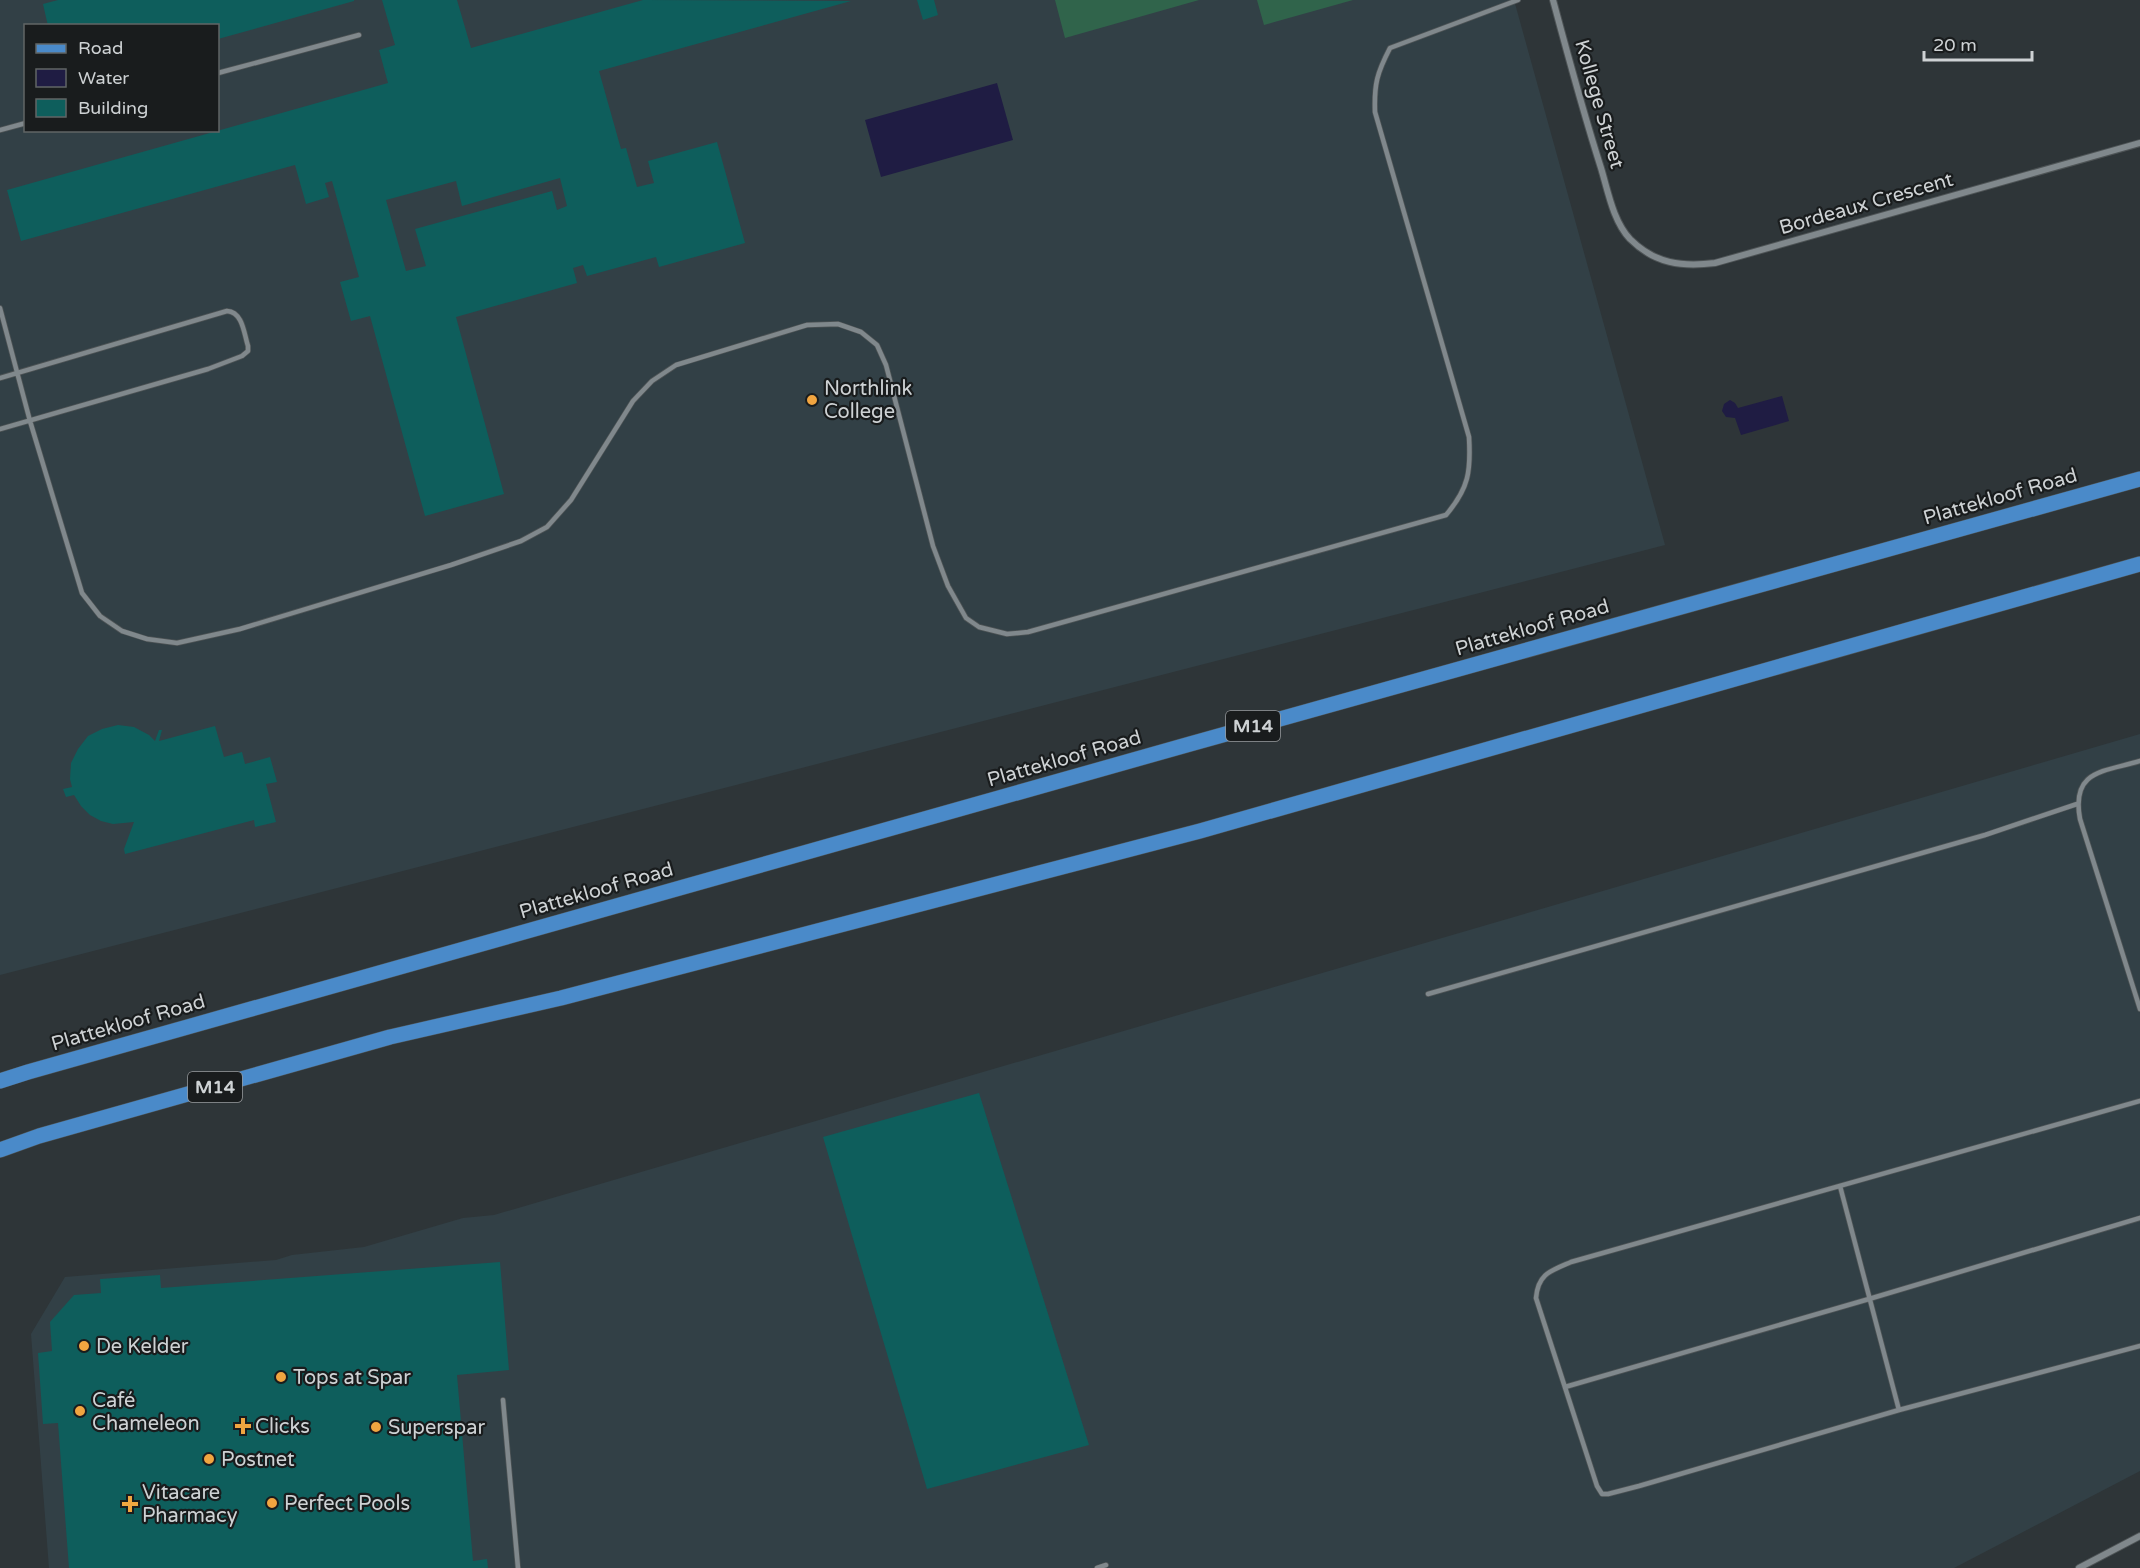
<svg xmlns="http://www.w3.org/2000/svg" width="2140" height="1568" font-family="'Varela Round',sans-serif">
<style>
.built{fill:#324046;fill-rule:evenodd}
.green{fill:#30644b}
.water{fill:#1f1c43}
.building{fill:#0e5e5c;fill-rule:evenodd}
.lines{fill:none;stroke-linecap:round;stroke-linejoin:round}
.lane-casing{stroke:#4d5355;stroke-width:6}
.street-casing{stroke:#4d5355;stroke-width:8}
.primary-casing{stroke:#4d5355;stroke-width:16}
.lane{stroke:#80888c;stroke-width:4.5}
.street{stroke:#80888c;stroke-width:6}
.primary{stroke:#4a8ac9;stroke-width:15}
.poi-dot{fill:#f1a540;stroke:#191c1d;stroke-width:2}
.labels{text-anchor:middle;stroke-width:4.5;stroke-linejoin:round;paint-order:stroke}
.shield{fill:#191c1d;stroke:#989b9d;stroke-width:1.5}
.shield-label{font-size:18px;font-weight:bold;fill:#ced2d4}
.street-label{font-size:20px;fill:#ced2d4;stroke:#191c1d}
.poi-label{font-size:20px;fill:#ced2d4;stroke:#191c1d;text-anchor:start}
</style>
<rect width="100%" height="100%" fill="#2e3538"/>
<path class="built" d="M0 0H1514L1665 545 0 975ZM26 26H218V130H26Z
M2140 734V1471L1954 1568H49L31 1334 65 1277 276 1260 292 1255 364 1247 463 1218 494 1215Z"/>
<path class="green" d="M1055 0H1199L1065 38Z
M1257 0H1353L1264 25Z"/>
<path class="water" d="M997 83 1013 140 881 177 865 120Z
M1782 396 1789 421 1741 435 1735 418 1726 417 1722 411 1724 404 1730 400 1735 403 1738 408Z"/>
<path class="building" d="M58 0H354V1L218 39V26H48L43 4Z
M382 0H457L471 48 643 0 851 1 599 71 621 149 626 148 637 187 654 183 648 161 717 142 745 243 659 267 656 257 587 276 583 265 573 268 577 283 456 317 504 494 425 516 370 316 351 321 340 282 359 277 332 181 325 183 329 197 306 204 295 165 21 241 7 190 388 83 379 50 395 45ZM560 178 567 206 557 210 552 191 415 229 426 266 406 271 386 200 456 181 462 206Z
M917 0H934L938 15 923 20Z
M118 725 134 727 149 735 155 741 159 730H162L159 741 215 726 224 757 242 752 245 764 270 757 277 782 266 784 276 822 255 827 254 820 125 854 124 849 134 822 113 824 101 821 90 815 81 806 74 795 66 797 63 789 72 787 70 779 71 763 78 749 88 736 102 729Z
M979 1093 1089 1445 927 1489 823 1137Z
M500 1262 509 1370 457 1375 473 1561 487 1559 488 1568H69L58 1423 43 1424 38 1353 52 1351 50 1322 74 1295 101 1293 100 1279 160 1275 161 1288Z"/>
<g class="lines">
<defs>
<path id="lane" d="M218 73 359 35
M0 130 26 123
M0 308 30 421 82 593 100 616 122 631 147 639 177 643 240 629 451 565 521 541 547 527 571 500 633 401 652 381 676 365 807 325 838 324 861 332 877 345 886 365 933 546 948 586 966 618 979 627 1007 634 1028 632 1446 515C1469 488 1471 471 1469 437L1375 112C1374 84 1377 73 1390 48L1518 0
M0 378 227 311C243 312 244 334 248 346V351L242 356 208 369 0 429
M2140 761C2103 772 2071 770 2080 819L2140 1009
M1428 994 1985 835 2077 804
M2140 1101 1571 1262C1550 1271 1538 1274 1536 1298L1597 1486 1602 1494H1608L1639 1486 1899 1410 2140 1346
M1840 1186 1899 1410
M1565 1387 1869 1299 2140 1218
M503 1400 518 1568
M1097 1568 1106 1565"/>
<path id="street" d="M1553 0C1568 56 1583 112 1601 168 1608 191 1613 221 1630 239 1655 264 1682 267 1715 263L2140 143
M2079 1568 2140 1536"/>
<path id="primary" d="M0 1081 28 1072 1190 744 2140 479
M0 1150 39 1136 390 1037 561 998 1200 831 2140 564"/>
</defs>
<use href="#lane" class="lane-casing"/>
<use href="#street" class="street-casing"/>
<use href="#primary" class="primary-casing"/>
<use href="#lane" class="lane"/>
<use href="#street" class="street"/>
<use href="#primary" class="primary"/>
</g>
<g class="poi-dot">
<circle cx="812" cy="400" r="6"/>
<circle cx="84" cy="1346" r="6"/>
<circle cx="281" cy="1377" r="6"/>
<circle cx="80" cy="1411" r="6"/>
<path d="M240 1417h6v6h6v6h-6v6h-6v-6h-6v-6h6z"/>
<circle cx="376" cy="1427" r="6"/>
<circle cx="209" cy="1459" r="6"/>
<circle cx="272" cy="1503" r="6"/>
<path d="M127 1495h6v6h6v6h-6v6h-6v-6h-6v-6h6z"/>
</g>
<g class="labels">
<g class="shield">
<rect x="1226" y="711" width="54" height="30" rx="4.5"/>
<rect x="188" y="1072" width="54" height="30" rx="4.5"/>
</g>
<g class="shield-label">
<text x="1253" y="732">M14</text>
<text x="215" y="1093">M14</text>
</g>
<g class="street-label">
<text transform="translate(1600 104) rotate(74)" y="7">Kollege Street</text>
<text transform="translate(1866 203) rotate(-16)" y="7">Bordeaux Crescent</text>
<text transform="translate(2000 496) rotate(-16)" y="7">Plattekloof Road</text>
<text transform="translate(1532 627) rotate(-16)" y="7">Plattekloof Road</text>
<text transform="translate(1064 758) rotate(-16)" y="7">Plattekloof Road</text>
<text transform="translate(596 890) rotate(-16)" y="7">Plattekloof Road</text>
<text transform="translate(128 1022) rotate(-16)" y="7">Plattekloof Road</text>
</g>
<g class="poi-label">
<text x="824" y="395">Northlink<tspan x="824" dy="23">College</tspan></text>
<text x="96" y="1353">De Kelder</text>
<text x="293" y="1384">Tops at Spar</text>
<text x="92" y="1407">Café<tspan x="92" dy="23">Chameleon</tspan></text>
<text x="255" y="1433">Clicks</text>
<text x="388" y="1434">Superspar</text>
<text x="221" y="1466">Postnet</text>
<text x="142" y="1499">Vitacare<tspan x="142" dy="23">Pharmacy</tspan></text>
<text x="284" y="1510">Perfect Pools</text>
</g>
</g>
<rect x="24" y="24" width="195" height="108" fill="#191c1d" stroke="#616566" stroke-width="1.5"/>
<rect x="36" y="44" width="30" height="9" fill="#4a8ac9" stroke="#616566" stroke-width="1.5"/>
<text x="78" y="54" font-size="18" fill="#ced2d4">Road</text>
<rect x="36" y="69" width="30" height="18" fill="#1f1c43" stroke="#616566" stroke-width="1.5"/>
<text x="78" y="84" font-size="18" fill="#ced2d4">Water</text>
<rect x="36" y="99" width="30" height="18" fill="#0e5e5c" stroke="#616566" stroke-width="1.5"/>
<text x="78" y="114" font-size="18" fill="#ced2d4">Building</text>
<path d="M1924 51v9h108v-9" fill="none" stroke="#ced2d4" stroke-width="3"/>
<text x="1933" y="51" font-size="18" fill="#ced2d4" stroke="#191c1d" stroke-width="4.5" paint-order="stroke">20 m</text>
</svg>
